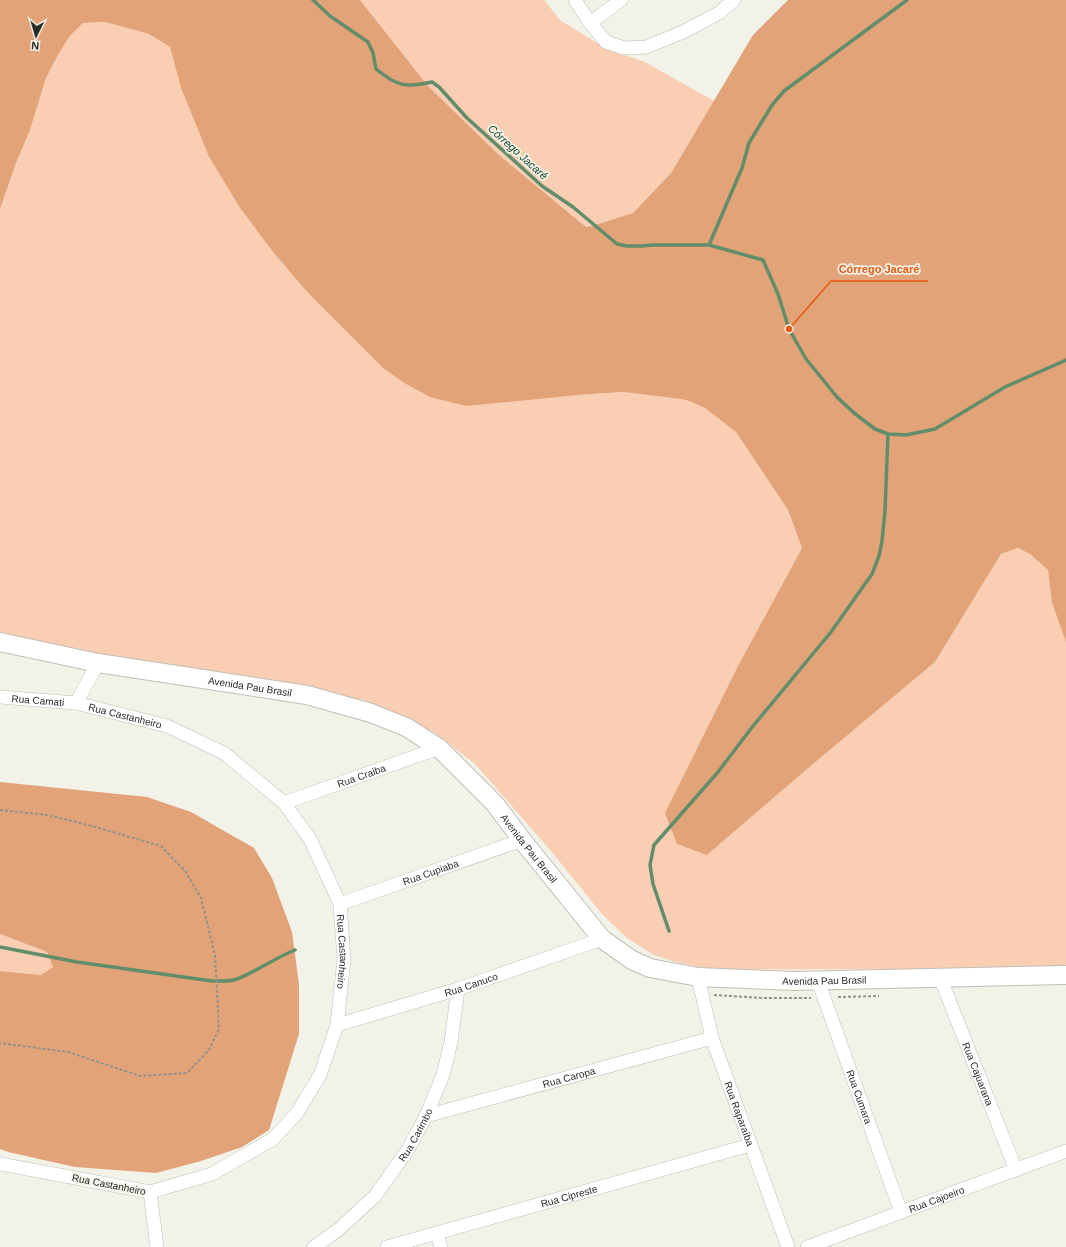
<svg xmlns="http://www.w3.org/2000/svg" width="1066" height="1247" font-family="Arial,sans-serif">
<style>
.green{fill:#f9ceb3}
.forest{fill:#e3a379}
.lines{fill:none;stroke-linecap:round;stroke-linejoin:round}
.stream{stroke:#618d6b;stroke-width:3.5}
.street-casing{stroke:#c0bfb7;stroke-width:14}
.secondary-casing{stroke:#c0bfb7;stroke-width:20}
.path{stroke:#92928c;stroke-width:2;stroke-dasharray:3 2;stroke-linecap:butt}
.street{stroke:#fff;stroke-width:13}
.secondary{stroke:#fff;stroke-width:18}
.labels{text-anchor:middle;stroke-width:3.5;stroke-linejoin:round;paint-order:stroke}
.street-label{font-size:10px;fill:#2a2a27;stroke:#f2f2e9}
.water-label{font-size:11px;font-style:italic;fill:#0e3f20;stroke:#f2f2e9}
.leader{fill:none;stroke:#e8590c;stroke-width:1.5}
.callout-dot{fill:#e8590c;stroke:#f2f2e9;stroke-width:1.5}
.callout-label{font-size:11px;text-anchor:middle;font-weight:bold;fill:#e8590c;stroke:#f2f2e9;stroke-width:3.5;stroke-linejoin:round;paint-order:stroke}
</style>
<rect width="100%" height="100%" fill="#f2f2e9"/>
<path class="green" d="M360 0H544L560 20 607 49 645 62 714 101 671 173 633 213 592 226 586 227 499 155 428 86Z
M105 22 149 34 170 47 181 88 209 157 240 208 273 252 309 294 383 368 404 383 430 397 578 395 623 392 681 399 689 401 705 408 736 432 788 510 802 548 739 664 707 855 813 764 935 662 1001 554 1018 548 1030 554 1048 570 1052 603 1066 642V970L839 969 712 970 672 961 654 955 627 938 602 914 551 851 475 764 435 733 413 721 364 700 0 638V209L16 163 30 130 46 78 58 55 69 37 83 23Z
M0 934 47 952 53 967 41 975 0 971Z"/>
<path class="forest" d="M0 0H360L428 86 499 155 586 227 592 226 633 213 671 173 753 35 788 0H1066V642L1052 603 1048 570 1030 554 1018 548 1001 554 935 662 813 764 707 855 677 844 665 813 739 664 802 548 788 510 736 432 705 408 689 401 681 399 623 392 578 395 466 406 430 397 404 383 383 368 309 294 273 252 240 208 209 157 181 88 170 47 149 34 105 22 83 23 69 37 58 55 46 78 30 130 16 163 0 209Z
M0 782 147 797 191 812 254 848 272 878 292 932 299 985V1034L269 1130 242 1147 201 1161 156 1173 75 1167 8 1152 0 1149V971L41 975 53 967 47 952 0 934Z"/>
<g class="lines">
<path class="stream" d="M313 0 330 16 368 42 373 53 376 69C397 86 405 88 432 82L439 87 467 118 542 186 573 207 617 244 627 246H641L653 245H709L763 260 778 294 789 329 806 359 837 397 854 413 875 429 888 434 906 435 935 429 1005 387 1066 360
M709 245 742 168 749 143 772 105 784 91 907 0
M669 931 653 884 650 865 654 845 718 772 753 726 831 632 872 574 879 556 882 541 885 511 888 434
M0 947 77 962 212 981C220 981 229 982 237 979 257 971 275 958 295 950"/>
<defs>
<g id="street">
<path d="M575 0 590 23 621 0"/>
<path d="M590 23 606 42 624 48 646 47 683 32 719 13 734 0"/>
<path id="s1" d="M0 697 76 703 167 726 224 753 284 803 310 839 340 904 344 959 337 1025 320 1075 297 1113 273 1139 212 1174 150 1192 0 1164"/>
<path d="M76 703 98 663"/>
<path id="s2" d="M284 803 439 748"/>
<path id="s3" d="M340 904 522 840"/>
<path id="s4" d="M698 977 712 1038 788 1247"/>
<path id="s5" d="M940 977 1016 1170"/>
<path id="s6" d="M818 981 901 1212"/>
<path id="s7" d="M337 1025 458 989 602 939"/>
<path id="s8" d="M426 1116 712 1038"/>
<path d="M150 1192 157 1247"/>
<path d="M437 1234 441 1247"/>
<path id="s9" d="M314 1247 338 1230 375 1196 407 1151 426 1116 443 1075 451 1042 458 989"/>
<path id="s10" d="M387 1247 750 1145"/>
<path id="s11" d="M807 1247 1066 1151"/>
</g>
<g id="secondary">
<path id="s12" d="M0 642 98 663 307 695 371 713 406 727 439 748 495 804 522 840 602 939 632 960 650 968 698 977 794 981 1066 975"/>
</g>
</defs>
<use href="#street" class="street-casing"/>
<use href="#secondary" class="secondary-casing"/>
<path class="path" d="M0 810 47 815 92 826 161 846 186 872 201 898 215 955 219 1029 209 1050 187 1073 140 1076 68 1052 0 1043
M714 995 762 998H811
M838 997 879 996"/>
<use href="#street" class="street"/>
<use href="#secondary" class="secondary"/>
</g>
<g class="labels">
<g class="street-label">
<text dy="4" stroke="none"><textPath href="#s12" startOffset="254">Avenida Pau Brasil</textPath></text>
<text dy="4" stroke="none"><textPath href="#s1" startOffset="38">Rua Camati</textPath></text>
<text dy="4" stroke="none"><textPath href="#s1" startOffset="127">Rua Castanheiro</textPath></text>
<text dy="4" stroke="none"><textPath href="#s2" startOffset="82">Rua Craiba</textPath></text>
<text dy="4" stroke="none"><textPath href="#s12" startOffset="590">Avenida Pau Brasil</textPath></text>
<text dy="4" stroke="none"><textPath href="#s3" startOffset="96">Rua Cupiaba</textPath></text>
<text dy="4" stroke="none"><textPath href="#s1" startOffset="475">Rua Castanheiro</textPath></text>
<text dy="4" stroke="none"><textPath href="#s12" startOffset="938">Avenida Pau Brasil</textPath></text>
<text dy="4" stroke="none"><textPath href="#s7" startOffset="140">Rua Canuco</textPath></text>
<text dy="4" stroke="none"><textPath href="#s5" startOffset="104">Rua Cajuarana</textPath></text>
<text dy="4" stroke="none"><textPath href="#s8" startOffset="148">Rua Caropa</textPath></text>
<text dy="4" stroke="none"><textPath href="#s6" startOffset="123">Rua Cumara</textPath></text>
<text dy="4" stroke="none"><textPath href="#s4" startOffset="143">Rua Raparaíba</textPath></text>
<text dy="4" stroke="none"><textPath href="#s9" startOffset="153">Rua Carimbo</textPath></text>
<text transform="translate(109 1184) rotate(11)" y="4">Rua Castanheiro</text>
<text dy="4" stroke="none"><textPath href="#s10" startOffset="189">Rua Cipreste</textPath></text>
<text dy="4" stroke="none"><textPath href="#s11" startOffset="138">Rua Cajoeiro</textPath></text>
</g>
<g class="water-label">
<text transform="translate(518 152) rotate(42)" y="4">Córrego Jacaré</text>
</g>
</g>
<path class="leader" d="M789 329L831 281H928"/>
<circle class="callout-dot" cx="789" cy="329" r="4"/>
<g class="callout-label">
<text x="879" y="273">Córrego Jacaré</text>
</g>
<g transform="translate(36 36) rotate(185)" stroke="#f2f2e9" stroke-width="3" paint-order="stroke">
<path d="M0-3L7 15L0 10L-7 15Z" fill="#2a2a27"/>
<text y="-6" font-size="11" font-weight="bold" text-anchor="middle" fill="#2a2a27">N</text>
</g>
</svg>
